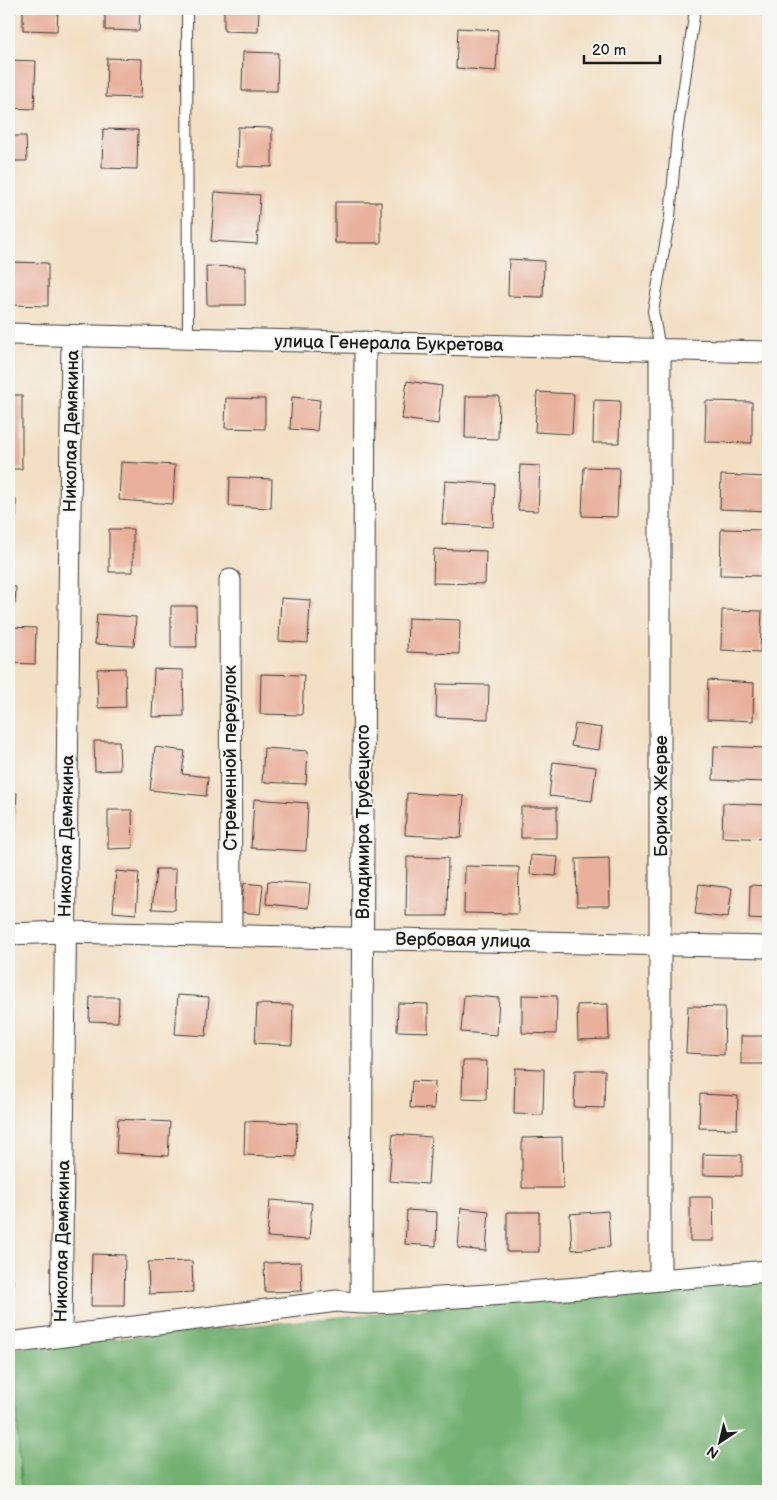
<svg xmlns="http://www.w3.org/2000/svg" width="777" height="1500" font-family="'Balsamiq Sans',sans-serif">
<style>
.green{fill:#8fce85;stroke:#567550}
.forest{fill:#73b172;stroke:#486647}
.building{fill:#e9b19b}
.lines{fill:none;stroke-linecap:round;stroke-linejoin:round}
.service-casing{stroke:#3c3935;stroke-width:12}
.minor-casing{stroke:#3c3935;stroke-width:23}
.service{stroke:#fff;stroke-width:10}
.minor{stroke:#fff;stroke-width:21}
.labels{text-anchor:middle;stroke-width:4;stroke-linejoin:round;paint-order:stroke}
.street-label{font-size:18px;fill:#1c1c1c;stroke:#f6f6f2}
</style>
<rect width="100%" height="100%" fill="#f6f6f2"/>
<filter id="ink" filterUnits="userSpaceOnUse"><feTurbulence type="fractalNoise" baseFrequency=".02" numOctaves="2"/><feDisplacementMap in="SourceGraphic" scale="10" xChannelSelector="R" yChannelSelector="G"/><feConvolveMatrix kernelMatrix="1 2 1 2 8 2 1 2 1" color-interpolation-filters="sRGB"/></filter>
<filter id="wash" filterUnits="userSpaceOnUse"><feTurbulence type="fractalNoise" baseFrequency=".0096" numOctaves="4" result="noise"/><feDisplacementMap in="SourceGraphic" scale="20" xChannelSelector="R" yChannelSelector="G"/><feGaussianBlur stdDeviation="1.12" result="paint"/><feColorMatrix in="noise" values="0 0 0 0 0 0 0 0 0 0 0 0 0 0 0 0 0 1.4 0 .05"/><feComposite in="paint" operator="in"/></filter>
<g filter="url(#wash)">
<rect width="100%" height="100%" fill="#f3dfc3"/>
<path class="green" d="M9 1349H14L21 1491H9Z"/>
<path class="forest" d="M768 1275V1491H21L14 1349Z"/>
<g id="blocks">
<path class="building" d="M23 9H58L57 31 23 30Z
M105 9H140L139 31 105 30Z
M224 9H259L258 32 224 31Z
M458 28 498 30 496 71 456 68Z
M243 52 278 53 277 91H242Z
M107 58 142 59 141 98 106 97Z
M9 60 36 61 34 109 9 108Z
M238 127 272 128V167L237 166Z
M103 129 138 130 137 169 102 168Z
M9 136H26L27 161H9Z
M215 192 260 195 257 244 211 241Z
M335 202H381V243H335Z
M509 259 544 261 543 297 508 296Z
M9 262 48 263V306L9 305Z
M206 266 245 267V305H207Z
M407 381 442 386 438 424 402 419Z
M537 392 574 394 572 434 535 432Z
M9 395H22V469H9Z
M466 396H499L498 439 465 438Z
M292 397 320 400 317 431 290 429Z
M226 398 265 399V429L225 428Z
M594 400 620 401 619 443H593Z
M706 401 752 402V443L705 442Z
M121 462 175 465 173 504 119 500Z
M520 465 540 466 538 511 518 510Z
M584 467 619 468 617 517 582 516Z
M721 475 768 477V511L720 509Z
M230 477 272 479 271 508 229 506Z
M445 481 495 484 493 527 442 524Z
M9 499H16V517H9Z
M109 529H133V572H109Z
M721 529 766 530 765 576 720 575Z
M434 549 486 551 485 584 433 583Z
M9 587H16L15 604H9Z
M281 598 310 600 308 643 279 641Z
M171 606H196L197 647H171Z
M722 610 762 611 760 652 721 650Z
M97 614 136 617 134 646 95 644Z
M408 618 460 620 459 654 407 652Z
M9 627 36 628 35 664 9 663Z
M125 668 126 707 98 708 97 669Z
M154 669 183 670 184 716 152 717Z
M261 674 304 675 302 715 260 714Z
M708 680 754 683 753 721 707 719Z
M437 684 489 685 488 719 436 717Z
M575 724 602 728 599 750 571 746Z
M94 741H119L120 770 95 771Z
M714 746 766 748 765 782 713 780Z
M155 747 185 751 182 774 208 777 206 796 150 790Z
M264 748 308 751 306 784 262 782Z
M553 762 596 767 592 801 549 796Z
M9 792 17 793 14 833 9 832Z
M407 793 464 796 461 838 405 835Z
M254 799 308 803 306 851 251 848Z
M723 803 768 805V839L722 837Z
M521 807H557V838H521Z
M108 810H132L133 848 108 849Z
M531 855 558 857 556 876 530 874Z
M407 857 448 858 447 916H406Z
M609 858 610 906H577L576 859Z
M465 866 519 867 518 914 464 913Z
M156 869H176L175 910 152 909Z
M116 871 139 873 136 914 113 912Z
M268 881 310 884 308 908 266 904Z
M244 883 263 885 260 914 241 912Z
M699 884 732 888 728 918 695 914Z
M750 885 768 886V920L749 919Z
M178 995 209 997 206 1036 175 1034Z
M464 995 499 998 497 1035 461 1032Z
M522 995 557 996 556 1034 522 1033Z
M90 997H119L118 1022 89 1021Z
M398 1003 428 1004V1032L397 1031Z
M257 1004 293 1005 292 1045 255 1043Z
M608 1004 609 1039 578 1040 577 1005Z
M688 1006 725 1007 724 1055 686 1053Z
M741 1036H768V1064H741Z
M463 1061H487L486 1100 462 1099Z
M515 1068 544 1069 543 1115 514 1114Z
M575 1070H605L604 1108 574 1107Z
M412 1081 435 1082 434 1109 410 1108Z
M700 1094 738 1096 737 1129 699 1128Z
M118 1119 170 1122 168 1156 116 1153Z
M245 1121 297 1123 296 1157 244 1155Z
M393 1134 431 1137 428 1184 389 1181Z
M562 1137 563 1188H522V1138Z
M703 1154 742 1155V1176L703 1175Z
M690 1197H713L714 1241H690Z
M270 1200 312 1203 309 1240 267 1237Z
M461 1208 489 1211 486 1251 458 1248Z
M407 1210 437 1212 436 1246 405 1244Z
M608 1211 610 1247 572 1250 570 1214Z
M507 1212H539V1252H507Z
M92 1254 125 1255 124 1306H91Z
M192 1261 193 1292 149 1294 148 1262Z
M301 1262 302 1291 265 1292 264 1263Z
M9 1279H13L12 1317H9Z"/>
</g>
</g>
<g filter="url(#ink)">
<use href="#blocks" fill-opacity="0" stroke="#3c3935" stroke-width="1"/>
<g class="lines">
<defs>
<path id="service" d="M187 9 188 339
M660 349 653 311 670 217 677 135 695 9"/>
<path id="minor" d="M9 334 768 352
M230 580 231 935
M9 934 65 932 768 947
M660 1280 768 1271
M361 1302 365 342
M61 1336 72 336
M9 1343 337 1301C368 1306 408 1300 440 1298 513 1294 587 1288 660 1280V349"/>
</defs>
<use href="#service" class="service-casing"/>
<use href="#minor" class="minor-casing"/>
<use href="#service" class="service"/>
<use href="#minor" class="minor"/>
</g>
</g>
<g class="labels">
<g class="street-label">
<text transform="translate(389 343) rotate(1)" y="6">улица Генерала Букретова</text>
<text transform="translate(71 431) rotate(-89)" y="6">Николая Демякина</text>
<text transform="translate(230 758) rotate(-90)" y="6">Стременной переулок</text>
<text transform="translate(661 796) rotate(-90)" y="6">Бориса Жерве</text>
<text transform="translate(363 822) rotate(-90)" y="6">Владимира Трубецкого</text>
<text transform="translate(66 836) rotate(-89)" y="6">Николая Демякина</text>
<text transform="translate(463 940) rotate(1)" y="6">Вербовая улица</text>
<text transform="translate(62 1241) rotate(-89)" y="6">Николая Демякина</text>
</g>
</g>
<rect width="777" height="1500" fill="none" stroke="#f6f6f2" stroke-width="30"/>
<g transform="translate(720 1442) rotate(215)" stroke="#f6f6f2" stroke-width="4" paint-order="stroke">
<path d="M0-4L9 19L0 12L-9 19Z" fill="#1c1c1c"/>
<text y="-8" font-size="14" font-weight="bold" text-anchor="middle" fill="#1c1c1c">N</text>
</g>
<path d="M584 55v8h76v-8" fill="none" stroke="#1c1c1c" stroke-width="2.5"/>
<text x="592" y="55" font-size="15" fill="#1c1c1c" stroke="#f6f6f2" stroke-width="4" paint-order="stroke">20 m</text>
</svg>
